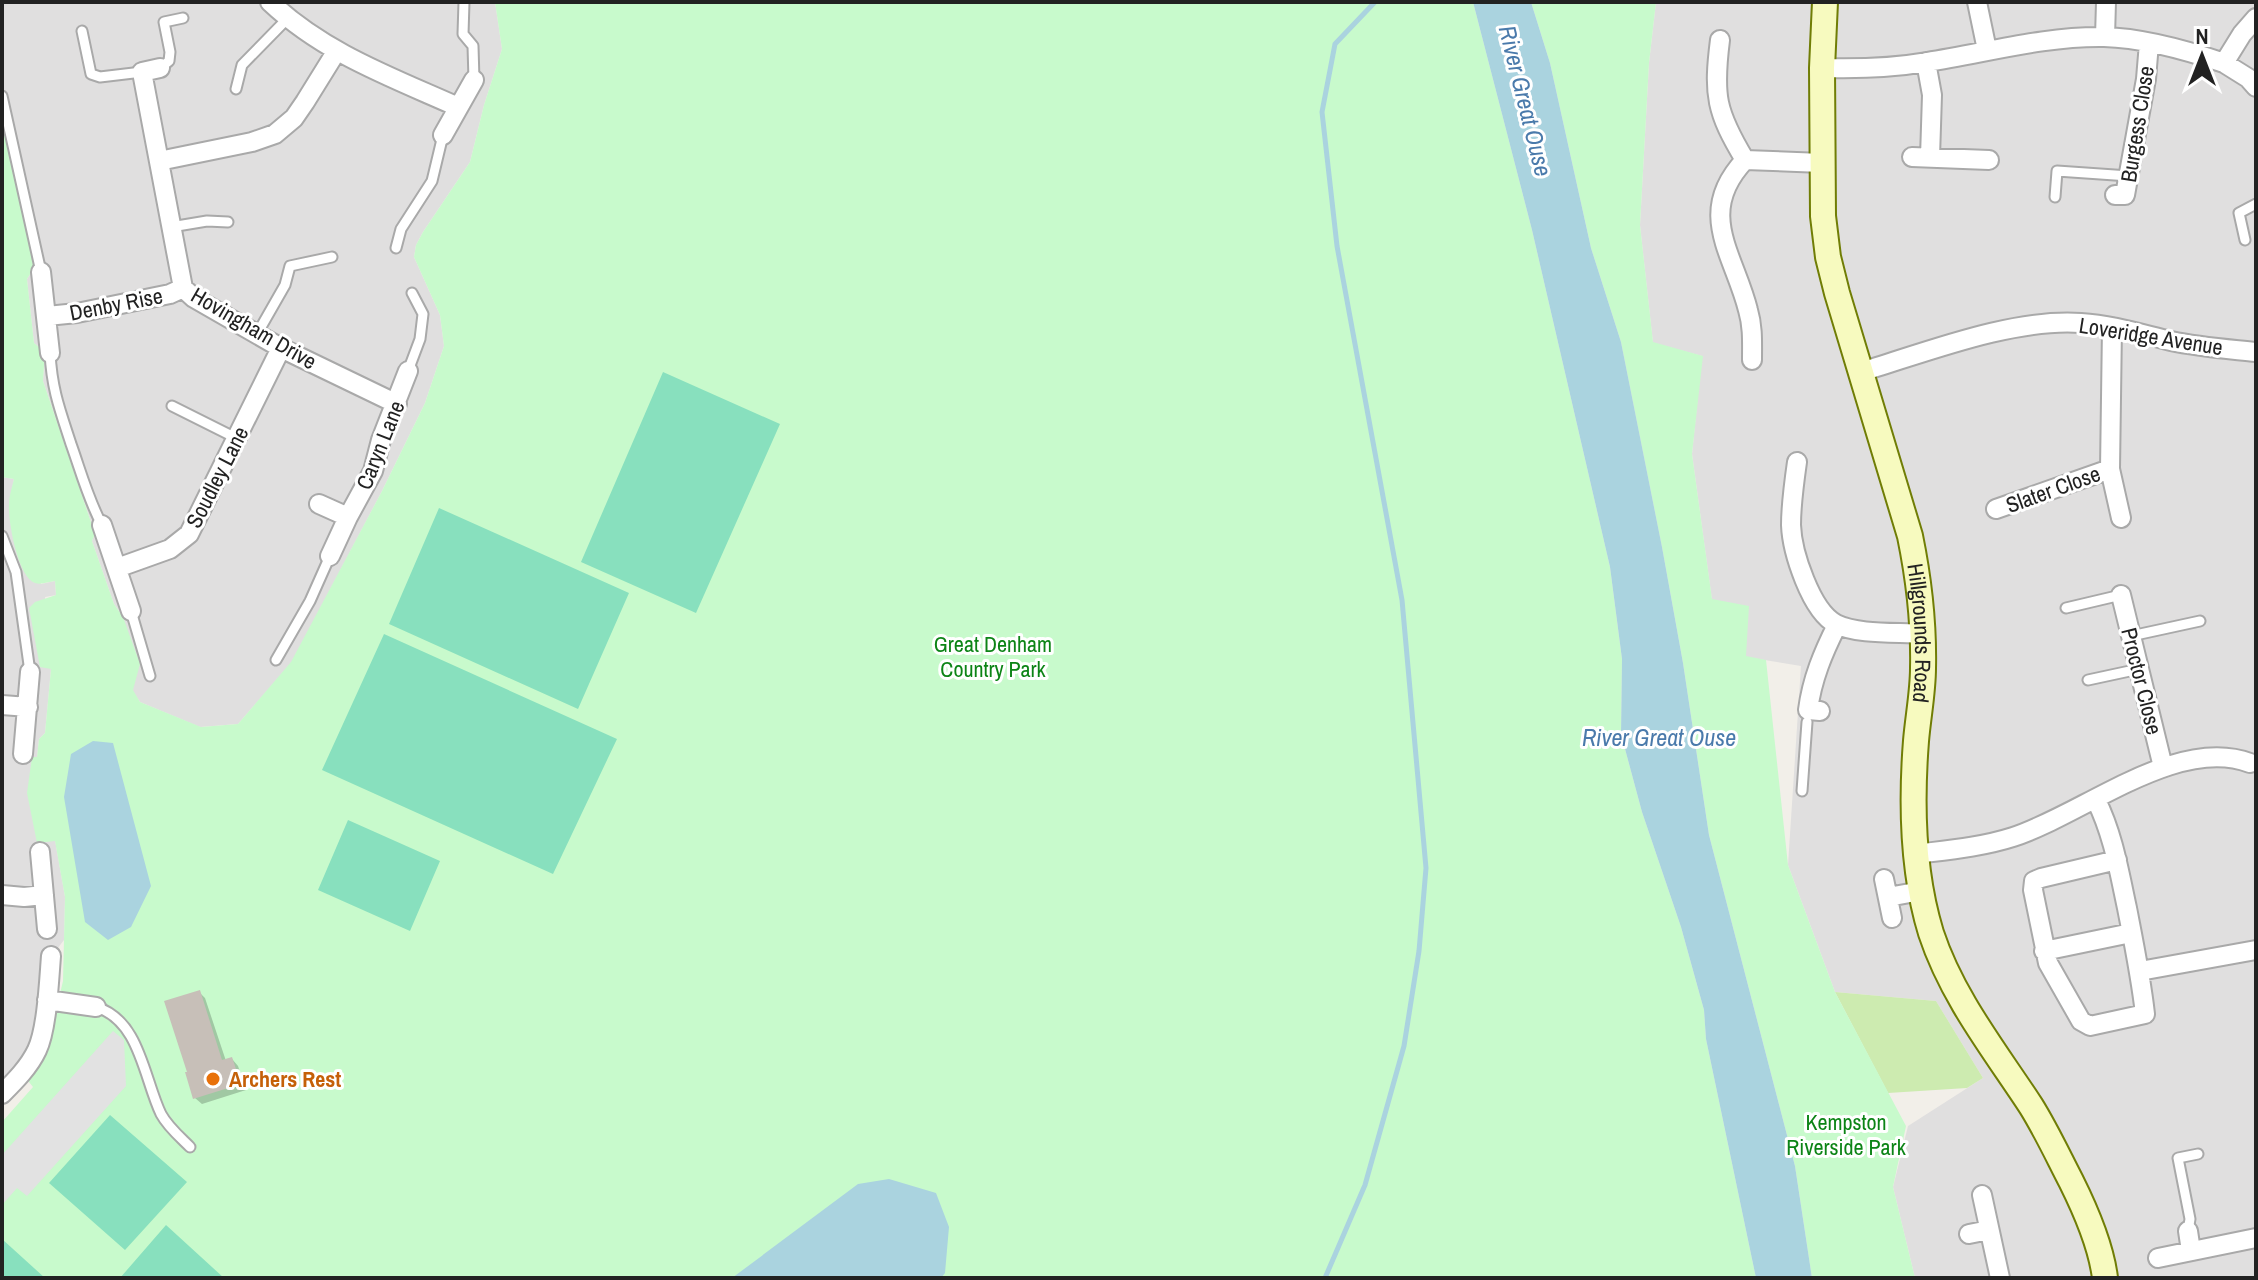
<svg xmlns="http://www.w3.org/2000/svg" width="2258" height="1280" font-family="'Archivo Narrow',sans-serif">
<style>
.residential{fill:#e0dfdf}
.grass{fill:#cdebb0}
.park{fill:#c8facc}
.pitch{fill:#88e0be}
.parking{fill:#e2e2e2}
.water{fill:#aad3df}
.shadow{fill:#0003}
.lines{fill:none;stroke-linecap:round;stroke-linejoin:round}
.stream{stroke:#aad3df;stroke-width:5}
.building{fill:#c7bfb8}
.lane-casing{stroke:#a9a9a9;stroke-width:13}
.street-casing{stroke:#a9a9a9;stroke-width:22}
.secondary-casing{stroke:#707d05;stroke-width:28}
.lane{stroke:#fff;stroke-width:9}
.street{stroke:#fff;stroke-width:18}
.secondary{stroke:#f7fabf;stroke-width:24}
.food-dot{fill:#e8710a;stroke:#fff;stroke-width:3}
.labels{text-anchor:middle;stroke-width:6;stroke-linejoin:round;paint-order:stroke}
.street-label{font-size:22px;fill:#222;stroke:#fff}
.park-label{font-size:22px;fill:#0c8416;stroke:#fff}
.food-label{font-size:22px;font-weight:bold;fill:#c56008;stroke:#fff;text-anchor:start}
.water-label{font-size:24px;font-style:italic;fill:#4a7aab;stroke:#fff}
</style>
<rect width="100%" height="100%" fill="#f2efe9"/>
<path class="residential" d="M2 2H495L502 49 484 105 470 162 423 232 416 245 414 257 440 315 444 346 425 403 382 491 292 662 238 724 200 727 140 702 132 690 123 617 114 604 92 541 95 534 43 381 45 352 34 343 27 279 34 268 2 119Z
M1656 2H2256V1278H1915L1893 1187 1908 1126 1983 1078 1936 1001 1835 992 1788 865 1801 666 1746 657 1712 600 1692 454 1702 356 1653 343 1640 225 1649 63Z
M2 477 14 479 9 505 41 584 55 581 56 595 45 597 51 669 45 733 39 739 37 758 32 757 55 840 65 897 64 940 51 957 39 1048 2 1094Z"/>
<path class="grass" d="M1835 992 1936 1001 1983 1078 1967 1088 1888 1093Z"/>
<path class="park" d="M495 2H1473L1532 230 1610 567 1622 659 1621 734 1642 812 1681 927 1704 1010 1706 1039 1756 1278H2V1122L33 1087 29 1082V1075L46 1052 63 981 65 897 55 841 37 843 27 793 32 757H37L39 739 45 733 51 669 40 667 29 608 35 602 56 595 55 581C48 582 41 585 35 583 18 577 8 522 9 505 9 496 12 487 14 479L2 477V119L34 268 27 279 34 343 45 352 43 381 95 534 92 541 114 604 123 617 140 664 133 690 140 702 201 727 238 724 291 662 382 491 425 403 444 346 440 315 414 257 416 245 423 232 470 162 484 105 502 49Z
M1531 2H1656L1649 63 1640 225 1653 342 1703 356 1692 454 1712 599 1749 606 1746 656 1766 660 1788 865 1835 992 1906 1126 1893 1187 1915 1278H1812L1795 1166 1709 835 1683 663 1662 547 1621 342 1591 248 1550 63Z"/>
<path class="pitch" d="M663 372 780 424 696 613 581 562Z
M439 508 629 593 578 709 389 624Z
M384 634 617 739 553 874 322 770Z
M348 820 440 861 410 931 318 890Z
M110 1115 187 1182 125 1250 49 1183Z
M166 1225 224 1278H120Z
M2 1239 45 1278H2Z"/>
<path class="parking" d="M113 1031 124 1040 126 1086 27 1196 17 1188 2 1205V1155Z"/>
<path class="water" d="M1473 2H1531L1550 63 1591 248 1621 342 1662 547 1683 663 1709 835 1795 1166 1812 1278H1756L1706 1039 1704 1010 1681 927 1642 812 1621 734 1622 659 1610 567 1532 230Z
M93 741 113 743 151 886 131 927 108 940 85 922 64 797 71 754Z
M889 1179 936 1193 949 1227 945 1273 941 1278H732L858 1184Z"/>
<path class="shadow" d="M199 992 205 998 226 1061 232 1059 238 1066 246 1090 202 1104 195 1098Z"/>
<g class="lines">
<path class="stream" d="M1325 1278 1365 1185 1404 1046 1419 951 1426 868 1402 600 1337 246 1322 112 1335 44 1375 2"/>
</g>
<path class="building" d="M200 990 222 1060 232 1057 241 1084 193 1099 185 1072H187L164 1001Z"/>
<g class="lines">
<defs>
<path id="lane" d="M464 2 463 34 473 46 474 80
M82 31 91 74 100 77 142 72
M160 68 169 61 170 52 164 22 183 18
M236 89 242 65 287 19
M2 96 41 272
M2055 197 2057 171 2129 176
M171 227 207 221 228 222
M2245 240 2239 213 2256 204
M396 248 401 229 432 181 443 135
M257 334 285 285 290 266 332 257
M50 353C52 390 60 410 71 444 81 472 88 499 102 525
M408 371 420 339 423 314 412 293
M172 406 236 438
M2 536 16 572 30 672
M2066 608 2121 595
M131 611 150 676
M2131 636 2200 621
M276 660 310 601 330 556
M2088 680 2139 669
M1802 791 1807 722
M96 1007C140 1020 144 1079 161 1114 168 1127 180 1137 190 1147
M2188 1231 2190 1219 2178 1158 2198 1154"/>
<path id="street" d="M270 2C324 53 391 77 458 107
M1977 2 1987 50
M2105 37 2106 2
M1720 40C1713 95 1716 112 1745 160
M1926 62 1932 95 1930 157
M2224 63 2248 78 2256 87
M160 68 142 72 183 288 194 298 281 348 397 404
M1822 68C1857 69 1892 68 1927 62 1986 53 2044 36 2104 37 2144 38 2186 50 2224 63L2242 34 2256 18
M443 135 474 80
M1912 157 1989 160
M159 161 252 142 275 134 294 118 305 102 336 52
M2115 195H2125L2146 79 2149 43
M41 272 50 353
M47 316 77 313 170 294 183 288
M1752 360C1752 343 1753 327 1748 310 1734 254 1695 213 1745 160L1822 163
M1861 372C1927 352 2013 318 2081 323 2112 325 2141 334 2171 341 2199 347 2228 349 2256 352
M1797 462C1794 483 1791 504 1791 525 1792 552 1811 611 1836 624 1858 635 1898 632 1923 634
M2110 469 2121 518
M319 504 348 517
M1996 509 2110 469 2112 327
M102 525 131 611
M330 556 348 517 373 471 381 440 408 371
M117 568 170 549 189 534 281 348
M2121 595 2163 767
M2 705 28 707
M1820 711 1808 710C1812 679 1823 653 1837 625
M23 754 30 672
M2096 800C2113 834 2119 871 2127 908 2134 944 2141 978 2145 1014L2090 1026 2081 1021 2048 963 2033 890 2034 881 2041 878 2117 860
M40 852 47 929
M1916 854C1948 850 1982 847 2013 837 2082 815 2177 735 2250 763
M1884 879 1892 918
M2 895 24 897 44 895
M1888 897 1921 891
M2044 951 2131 933
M2140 971 2256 950
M47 1000 96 1007
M2 1094C15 1081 29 1067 37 1050 47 1029 49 981 51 956
M1982 1195 2000 1278
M2188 1231 2191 1251
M1969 1234 1989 1230
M2158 1258 2256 1238"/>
<g id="secondary">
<path id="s1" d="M1825 2 1822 68 1823 216 1828 257 1837 293 1910 536C1919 580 1924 623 1923 668 1923 692 1918 717 1916 741 1911 805 1912 871 1931 933 1952 997 1995 1051 2031 1106 2046 1130 2058 1156 2071 1181 2086 1211 2101 1245 2105 1278"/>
</g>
</defs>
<use href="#lane" class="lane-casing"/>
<use href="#street" class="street-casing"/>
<use href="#secondary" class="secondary-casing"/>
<use href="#lane" class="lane"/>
<use href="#street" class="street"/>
<use href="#secondary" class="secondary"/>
</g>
<circle class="food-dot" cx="213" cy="1079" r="8"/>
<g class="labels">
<g class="street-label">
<text transform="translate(2137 124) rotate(-81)" y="8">Burgess Close</text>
<text transform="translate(116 304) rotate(-11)" y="8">Denby Rise</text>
<text transform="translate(254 328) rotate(30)" y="8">Hovingham Drive</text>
<text transform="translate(2151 336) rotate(9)" y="8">Loveridge Avenue</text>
<text transform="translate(380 445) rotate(-68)" y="8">Caryn Lane</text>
<text transform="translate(217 477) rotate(-63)" y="8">Soudley Lane</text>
<text transform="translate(2053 489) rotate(-20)" y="8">Slater Close</text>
<text dy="8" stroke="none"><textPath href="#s1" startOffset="644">Hillgrounds Road</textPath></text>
<text transform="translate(2142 681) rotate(76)" y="8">Proctor Close</text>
</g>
<g class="park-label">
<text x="993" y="652">Great Denham<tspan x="993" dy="25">Country Park</tspan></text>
<text x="1846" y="1130">Kempston<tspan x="1846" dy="25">Riverside Park</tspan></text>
</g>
<g class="food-label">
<text x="229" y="1087">Archers Rest</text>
</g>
<g class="water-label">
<text transform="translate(1525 101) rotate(76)" y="8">River Great Ouse</text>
<text x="1659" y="746">River Great Ouse</text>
</g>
</g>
<rect width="2258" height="1280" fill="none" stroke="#222222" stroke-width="8"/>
<g transform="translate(2202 56)" stroke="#ffffff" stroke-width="6" paint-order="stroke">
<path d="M0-6L14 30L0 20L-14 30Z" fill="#222222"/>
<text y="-12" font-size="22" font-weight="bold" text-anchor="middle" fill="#222222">N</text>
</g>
</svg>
